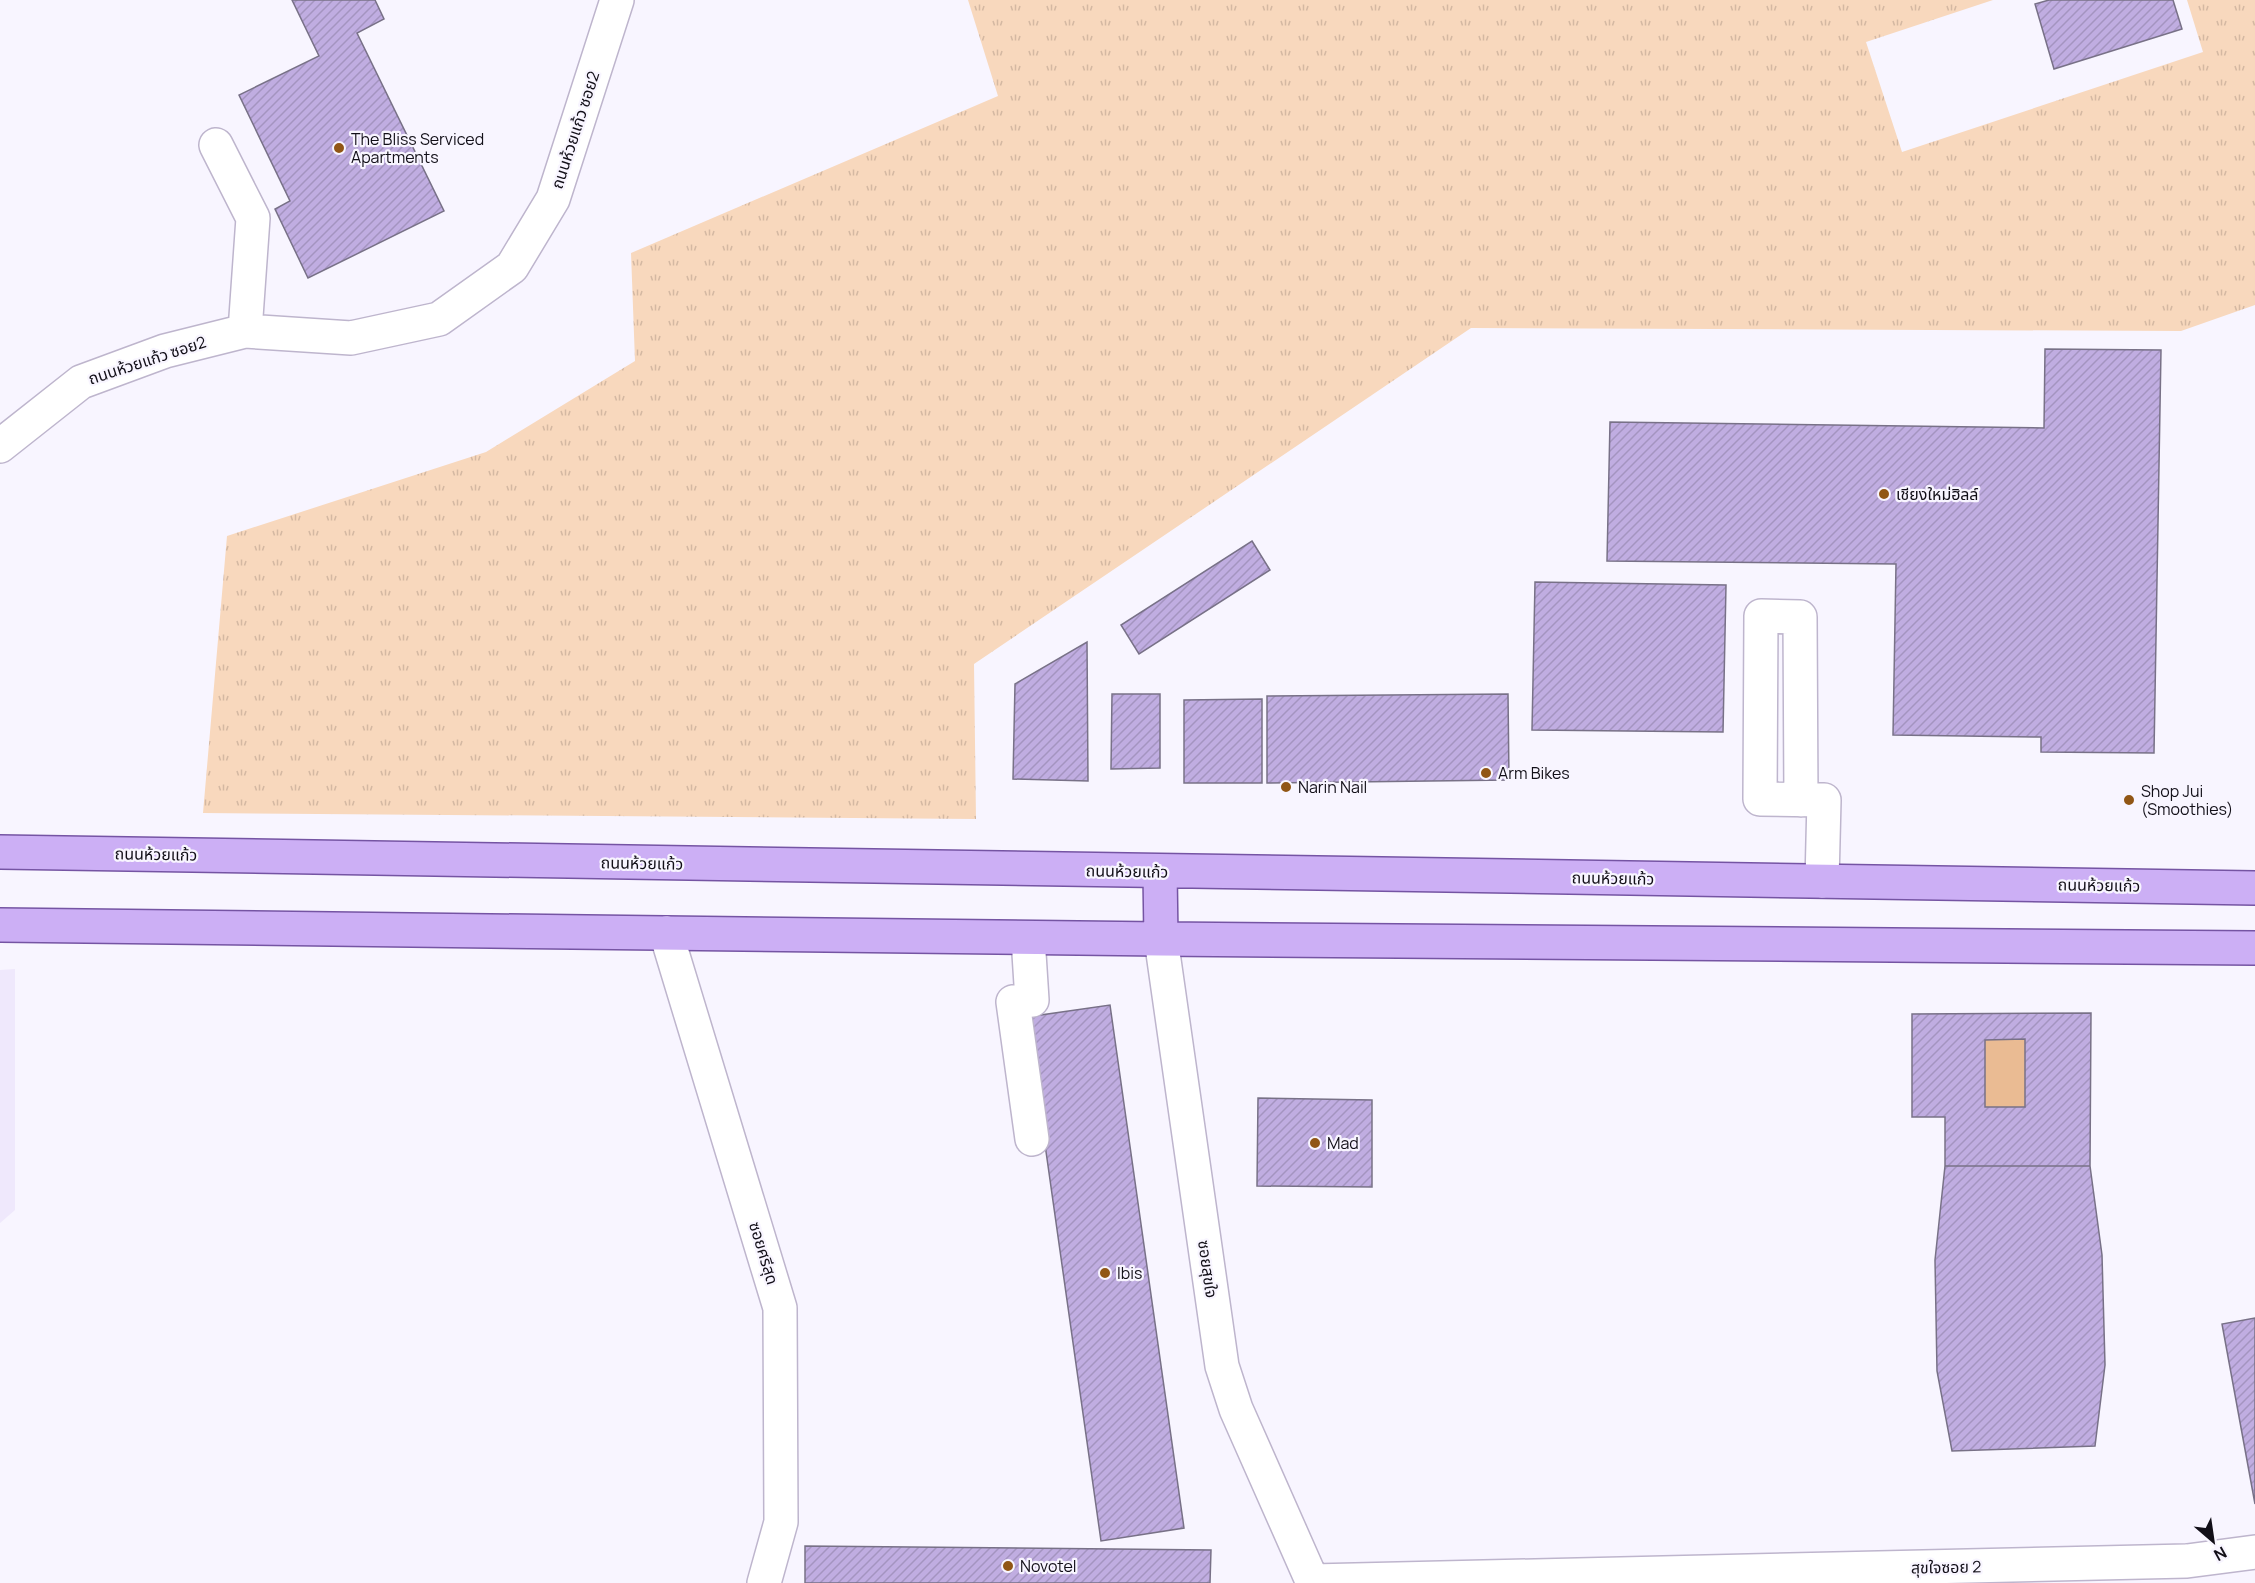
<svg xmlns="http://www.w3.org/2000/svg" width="2255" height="1583" font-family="Manrope,'Noto Sans Thai',sans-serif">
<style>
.built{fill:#efe8fc}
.grass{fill:url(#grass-tufts)}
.water{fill:#eabb93}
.building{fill:url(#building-hatch);stroke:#787187;stroke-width:1.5;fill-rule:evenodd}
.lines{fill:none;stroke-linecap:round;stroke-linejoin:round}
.minor-casing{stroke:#beb5cd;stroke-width:36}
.major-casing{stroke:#7554a3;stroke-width:36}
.minor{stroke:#fff;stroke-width:33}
.major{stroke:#ccaff5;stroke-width:33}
.poi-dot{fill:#915615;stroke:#f8f5ff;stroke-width:2}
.labels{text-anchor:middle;stroke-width:4.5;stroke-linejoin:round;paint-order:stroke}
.street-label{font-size:16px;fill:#120f18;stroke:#f8f5ff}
.poi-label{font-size:16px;fill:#120f18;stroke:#f8f5ff;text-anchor:start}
</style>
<defs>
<pattern id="grass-tufts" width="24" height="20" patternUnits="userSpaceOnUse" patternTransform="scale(1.5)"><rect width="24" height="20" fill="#f8d8bd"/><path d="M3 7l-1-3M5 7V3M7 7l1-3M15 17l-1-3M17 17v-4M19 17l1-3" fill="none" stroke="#d4b8a2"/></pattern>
<pattern id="building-hatch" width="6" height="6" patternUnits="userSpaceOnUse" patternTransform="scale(1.5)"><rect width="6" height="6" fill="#c0ade1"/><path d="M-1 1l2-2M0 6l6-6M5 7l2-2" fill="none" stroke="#a494c0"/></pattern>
</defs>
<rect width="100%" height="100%" fill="#f8f5ff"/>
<path class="built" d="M15 969V1210L0 1223V970Z"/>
<path class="grass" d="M968 0H1993L1866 42 1902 152 2203 52 2187 0H2255V305L2181 331 1471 328 974 664 976 819 203 813 227 536 486 452 635 361 631 253 998 96Z"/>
<path class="water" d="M2025 1039V1107H1985V1040Z"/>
<path class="building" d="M292 0H375L384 19 357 33 444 211 308 278 275 209 290 201 239 95 319 56Z
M2049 0H2173L2182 29 2054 69 2035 4Z
M2045 349 2161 350 2154 753 2041 752V737L1893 735 1896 564 1607 561 1610 422 2044 428Z
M1252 541 1270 570 1139 654 1121 625Z
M1535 582 1726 585 1723 732 1532 730Z
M1087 642 1088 781 1013 779 1015 684Z
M1112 694H1160V768L1111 769Z
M1508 694 1509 780 1267 783V696Z
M1262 699V783H1184V700Z
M1110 1005 1184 1528 1101 1541 1027 1017Z
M2091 1013 2090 1166H1945V1117H1912V1014ZM2025 1039V1107H1985V1040Z
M1258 1098 1372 1100V1187L1257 1186Z
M1945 1166H2090L2102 1255 2105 1365 2095 1446 1952 1451 1937 1371 1935 1260Z
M2255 1318V1504L2222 1324Z
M805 1546 1211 1550 1210 1583H805Z"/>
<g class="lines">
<defs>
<path id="minor" d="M216 145 253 218 245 331
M0 446 81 382 165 351 245 331 351 338 439 319 512 267 553 199 617 0
M1801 800 1800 617 1761 616 1760 799 1824 800 1822 881
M666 933 780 1308 781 1522 764 1583
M1028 938 1032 1000 1013 1002 1032 1139
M1161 939 1222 1366 1236 1409 1313 1583
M1312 1581 2187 1561 2255 1552"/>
<path id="major" d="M0 852 2255 888
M1160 872 1161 939
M0 925 1161 939 2255 948"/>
</defs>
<use href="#minor" class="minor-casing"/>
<use href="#major" class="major-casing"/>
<use href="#minor" class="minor"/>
<use href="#major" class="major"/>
</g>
<g class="poi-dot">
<circle cx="339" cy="148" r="6"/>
<circle cx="1884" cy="494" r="6"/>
<circle cx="1486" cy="773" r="6"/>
<circle cx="1286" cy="787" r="6"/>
<circle cx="2129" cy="800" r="6"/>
<circle cx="1315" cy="1143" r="6"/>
<circle cx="1105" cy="1273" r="6"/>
<circle cx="1008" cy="1566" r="6"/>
</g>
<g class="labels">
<g class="street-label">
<text transform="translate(575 130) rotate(-72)" y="6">ถนนห้วยแก้ว ซอย2</text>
<text transform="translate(147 360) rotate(-18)" y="6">ถนนห้วยแก้ว ซอย2</text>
<text transform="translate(156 854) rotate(1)" y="6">ถนนห้วยแก้ว</text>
<text transform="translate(642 863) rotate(1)" y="6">ถนนห้วยแก้ว</text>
<text transform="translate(1127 871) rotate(1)" y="6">ถนนห้วยแก้ว</text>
<text transform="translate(1613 878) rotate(1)" y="6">ถนนห้วยแก้ว</text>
<text transform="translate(2099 885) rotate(1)" y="6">ถนนห้วยแก้ว</text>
<text transform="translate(764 1253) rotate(73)" y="6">ซอยศรีสุด</text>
<text transform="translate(1208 1269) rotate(82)" y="6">ซอยสุขใจ</text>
<text transform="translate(1946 1567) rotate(-1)" y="6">สุขใจซอย 2</text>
</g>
<g class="poi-label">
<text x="351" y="145">The Bliss Serviced<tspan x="351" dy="18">Apartments</tspan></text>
<text x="1896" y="500">เชียงใหม่ฮิลล์</text>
<text x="1498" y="779">Arm Bikes</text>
<text x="1298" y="793">Narin Nail</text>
<text x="2141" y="797">Shop Jui<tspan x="2141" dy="18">(Smoothies)</tspan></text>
<text x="1327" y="1149">Mad</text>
<text x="1117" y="1279">Ibis</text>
<text x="1020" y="1572">Novotel</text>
</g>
</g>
<g transform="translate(2213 1541) rotate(151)" stroke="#f8f5ff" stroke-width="4.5" paint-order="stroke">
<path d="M0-4.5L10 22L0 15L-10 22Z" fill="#120f18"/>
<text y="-9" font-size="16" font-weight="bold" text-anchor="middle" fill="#120f18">N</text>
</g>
</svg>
